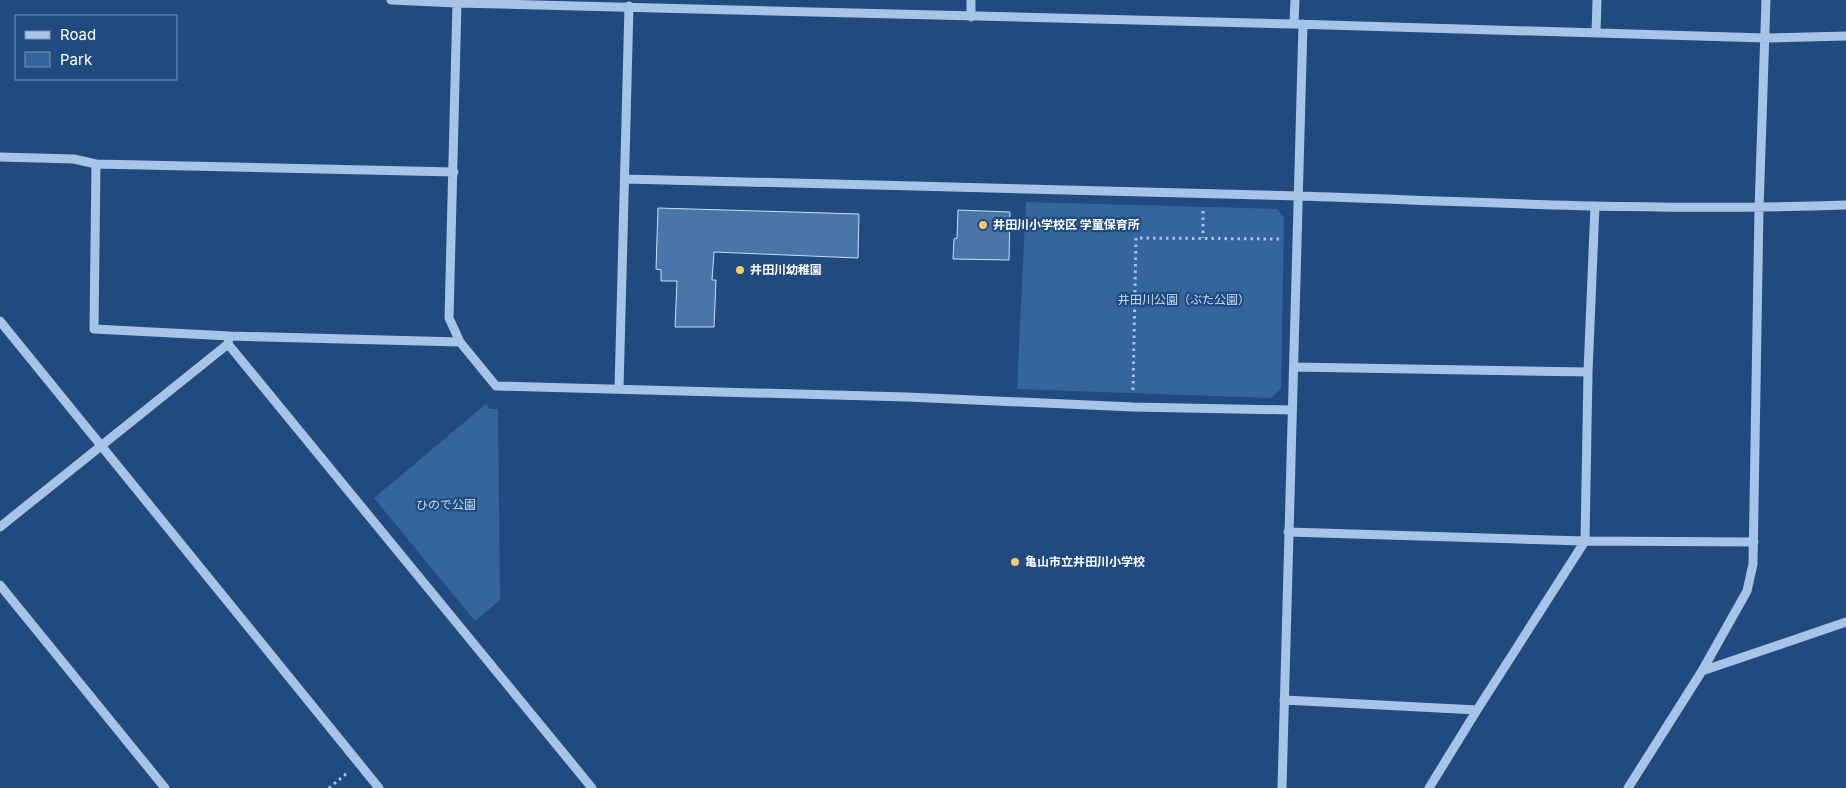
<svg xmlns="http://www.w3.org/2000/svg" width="1846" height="788" font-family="Inter,'Noto Sans JP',sans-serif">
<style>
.green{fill:#35659d}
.building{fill:#4a75a9;stroke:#cadef6}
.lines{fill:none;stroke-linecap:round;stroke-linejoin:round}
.path{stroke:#a6c4e7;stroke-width:3;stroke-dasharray:2.5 4;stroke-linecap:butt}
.minor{stroke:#a6c4e7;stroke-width:9}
.poi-dot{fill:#f4ca68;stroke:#214b7f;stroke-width:2}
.labels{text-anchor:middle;stroke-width:4.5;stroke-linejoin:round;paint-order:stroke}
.poi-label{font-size:12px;font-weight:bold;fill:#fff;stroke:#214b7f;text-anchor:start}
.park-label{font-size:12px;fill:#cadef6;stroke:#214b7f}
</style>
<rect width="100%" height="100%" fill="#214b7f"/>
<path class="green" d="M1026 202 1277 209 1284 218 1281 389 1271 398 1017 389Z
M486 404 490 409H498L500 600 475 621 374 498Z"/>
<path class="building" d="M658 208 859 214 858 258 714 252 712 280H716L714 327H675L677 281H661V270L656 269Z
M958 210 1010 212 1009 260 953 259 954 239 957 238Z"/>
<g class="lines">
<path class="path" d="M1203 211V238
M1133 390 1136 238 1280 239
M329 788 346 774"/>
<path class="minor" d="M391 0 457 3 1294 24 1765 38 1846 36
M457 3 449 318 460 342
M971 17V0
M1294 24 1295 0
M1596 33 1597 0
M0 157 74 159 96 164 454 172
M96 164 94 329 230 336 460 342 496 386 907 397 1133 407 1291 410
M625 179C850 185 1075 189 1300 196 1482 202 1664 212 1846 205
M0 321 379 788
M228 344 592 788
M1294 367 1588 372 1595 206
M619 389 629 6
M0 527 228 344 229 338
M1288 532 1585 541 1754 542
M0 585 165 788
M1702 671 1846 622
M1284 700 1477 710
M1282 788 1303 24
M1429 788 1477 710 1585 541 1588 372
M1628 788 1702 671 1747 591 1753 564 1759 209 1766 0"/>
</g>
<g class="poi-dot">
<circle cx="983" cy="225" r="5"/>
<circle cx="740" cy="270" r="5"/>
<circle cx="1015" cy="562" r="5"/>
</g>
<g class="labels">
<g class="poi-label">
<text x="993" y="229">井田川小学校区 学童保育所</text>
<text x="750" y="274">井田川幼稚園</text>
<text x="1025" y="566">亀山市立井田川小学校</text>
</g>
<g class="park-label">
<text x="1184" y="304">井田川公園（ぶた公園）</text>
<text x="446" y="509">ひので公園</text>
</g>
</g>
<rect x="15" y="15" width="162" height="65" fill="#214b7f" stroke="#7a93b2"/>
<rect x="25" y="31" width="25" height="8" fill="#a6c4e7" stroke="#7a93b2"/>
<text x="60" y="40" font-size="15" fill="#ffffff">Road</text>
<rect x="25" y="52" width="25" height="15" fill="#35659d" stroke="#7a93b2"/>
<text x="60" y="65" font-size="15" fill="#ffffff">Park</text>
</svg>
